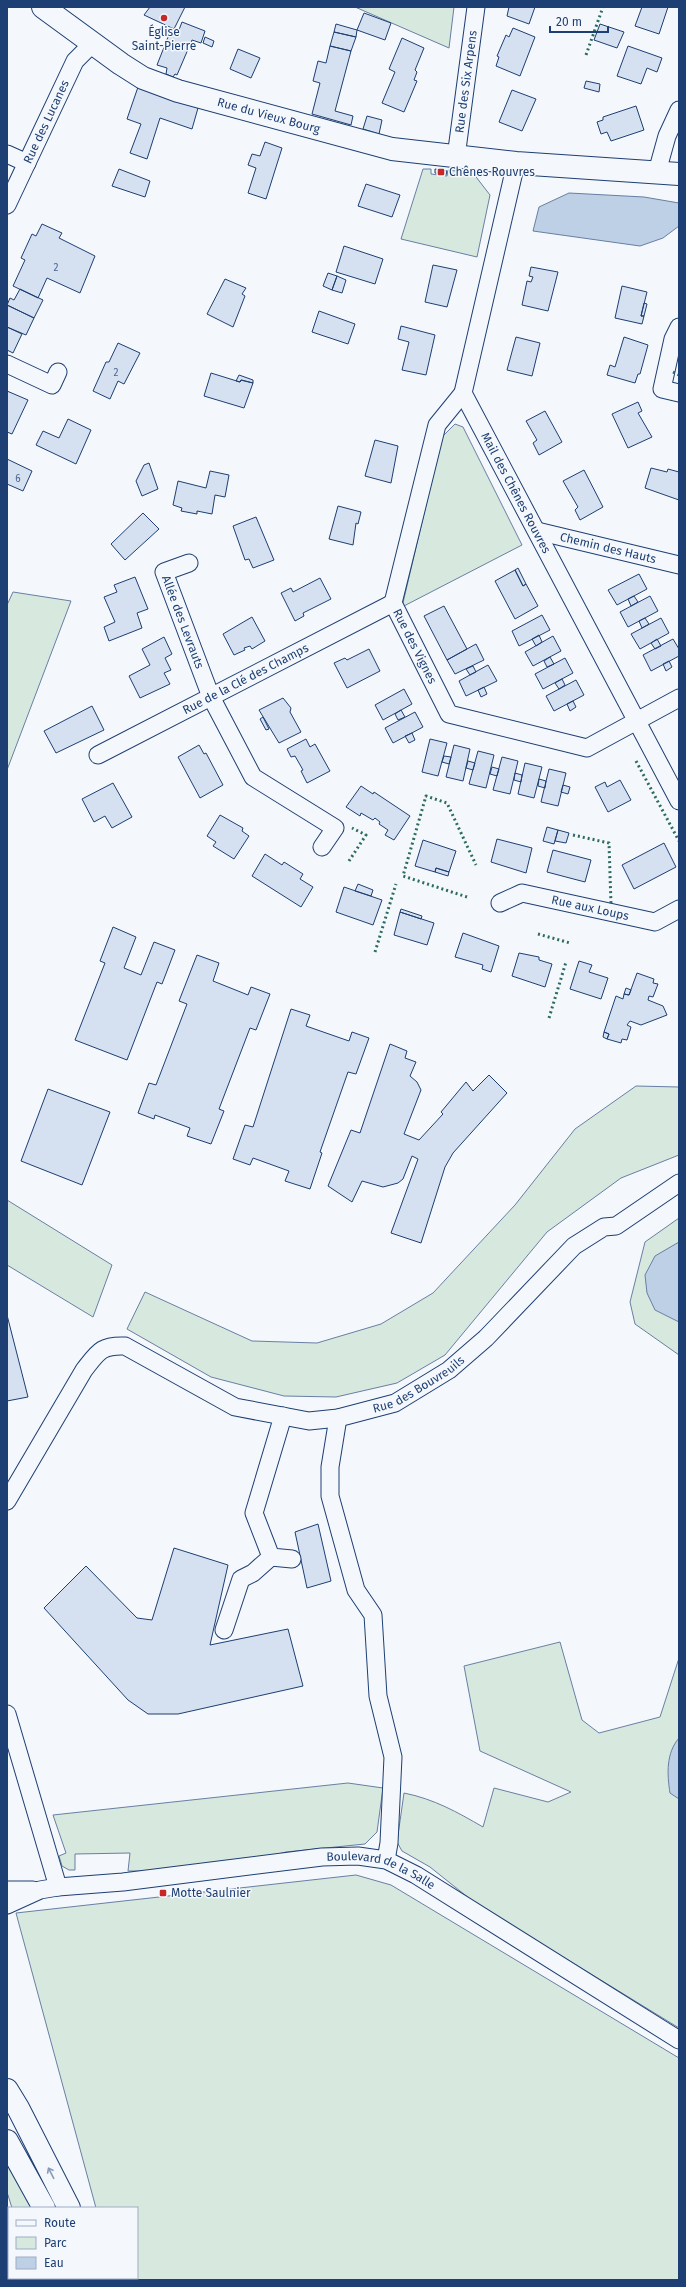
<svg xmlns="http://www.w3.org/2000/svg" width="686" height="2287" font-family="'Fira Sans',sans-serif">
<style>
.green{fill:#d7e8df;stroke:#687fa3}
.water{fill:#bed0e5;stroke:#687fa3}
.building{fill:#d5e0f0;stroke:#1d3f73}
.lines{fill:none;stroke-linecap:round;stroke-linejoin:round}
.street-casing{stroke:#1d3f73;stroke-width:19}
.secondary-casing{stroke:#1d3f73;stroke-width:24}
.primary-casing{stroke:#1d3f73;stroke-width:24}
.street{stroke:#f4f7fb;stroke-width:17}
.secondary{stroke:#f4f7fb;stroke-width:22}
.primary{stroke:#f4f7fb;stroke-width:22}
.hedge{stroke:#2c6c60;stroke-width:3;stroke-dasharray:2 3;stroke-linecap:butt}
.oneway{stroke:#889bb7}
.poi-dot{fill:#c62828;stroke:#f4f7fb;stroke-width:1.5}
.labels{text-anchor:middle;stroke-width:3;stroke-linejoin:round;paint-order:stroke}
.number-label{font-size:10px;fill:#4b6792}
.poi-label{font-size:12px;fill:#1d3f73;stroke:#f4f7fb;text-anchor:start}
.street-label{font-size:12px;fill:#1d3f73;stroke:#f4f7fb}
</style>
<rect width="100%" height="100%" fill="#f4f7fb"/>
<path class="green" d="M355 7H454L449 48Z
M423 169H431V174L447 176 448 170 473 173 490 195 477 257 401 239Z
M455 424 463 427 522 545 402 607 442 437Z
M13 592 71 601 7 770V605Z
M636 1086 679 1087V1155L621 1178 547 1232 445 1355 397 1383 336 1397 284 1396 211 1377 127 1329 145 1292 252 1341 317 1343 381 1324 433 1293 515 1205 575 1129Z
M7 1200 112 1265 93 1317 7 1265Z
M679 1218V1355L635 1324 630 1302 645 1242Z
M560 1642 582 1720 599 1733 660 1717 679 1658V2028L475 1903 430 1867 402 1851 397 1842 404 1793C434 1799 457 1812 483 1827L494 1788 548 1802 571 1792 480 1751 464 1666Z
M348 1783 383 1788 377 1832 365 1844 286 1852 259 1859 168 1871H128L130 1853 75 1854V1870H69L62 1866 59 1856 66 1853 53 1815Z
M356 1875 391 1885 679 2058V2280H117L116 2278H137V2208H96L16 1913Z
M7 2157 33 2208H12L7 2192Z
M7 2219 9 2226V2278H24L25 2280H7Z"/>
<path class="water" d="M569 193 644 197 679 203V226L663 238 640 246 533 231 539 207Z
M679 1242V1322L655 1310 647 1293 645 1275 655 1256Z
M679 1738V1799L670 1793C667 1774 666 1753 679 1738Z"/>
<path class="building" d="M150 7H185L174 29 144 15Z
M509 7H535L529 24 507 16Z
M642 7H668L659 34 635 26Z
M364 13 391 23 385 40 357 30Z
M182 22 205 31 201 43 192 40 177 75 175 74 173 77 166 74 167 68 157 65 170 32 177 35Z
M336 24 357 30 356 37 334 32Z
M600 24 624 32 617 48 594 40Z
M513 28 535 37 520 76 496 66 499 57 497 56 506 35 509 37Z
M334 32 356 37 351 51 330 46Z
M205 37 214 41 212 47 203 43Z
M402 38 424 48 415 70 417 72 414 80 417 81 404 112 382 103 395 72 389 69Z
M330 46 351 51 335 111 353 116 351 125 312 114 320 83 313 81 318 61 326 63Z
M628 46 662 58 657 72 647 68 641 84 617 76Z
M238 49 260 58 251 78 230 69Z
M586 81 600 84 599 92 584 88Z
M138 87 198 108 192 129 160 118 147 159 130 153 141 124 127 119Z
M512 90 536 99 522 131 499 122Z
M636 106 644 130 611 141 607 132 601 134 597 122 603 120V117Z
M367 116 382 120 379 134 363 129Z
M265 142 282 148 266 199 248 193 256 168 248 165 252 154 260 156Z
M119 169 150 181 145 197 112 186Z
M435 169 447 171 446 175 435 173Z
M366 184 400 195 392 217 358 206Z
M42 224 62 233 59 238 95 256 80 293 47 278 38 298 13 286 25 260 21 258 32 234 36 236Z
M344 246 383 259 375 284 336 272Z
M433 265 457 270 447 307 425 302Z
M531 267 558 272 548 311 522 305 527 281 531 282 533 277 529 276Z
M328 273 337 276 332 290 323 286Z
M337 276 346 280 342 293 332 290Z
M225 279 246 288 242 294 245 296 233 327 207 314Z
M622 286 647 292 641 316H644L642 324 615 318Z
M20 289 43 300 34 318 7 305 10 298 14 300Z
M644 303 647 304 644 316H641Z
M7 305 34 318 26 335 7 327Z
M319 311 355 324 348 344 312 332Z
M401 326 435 335 426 375 402 370 409 342 398 339Z
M7 327 22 334 13 353 7 350Z
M516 337 540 343 532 376 507 370Z
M624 337 648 345 640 374H638L635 383 607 375 610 365 615 367Z
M118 343 140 353 124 384 118 381 110 399 93 391 106 362H109Z
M211 373 240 382 241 380 253 383 244 408 204 396Z
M239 375 253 380V383L241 380 240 382 236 381Z
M7 391 28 400 12 434 7 432Z
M638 402 642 411 638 413 652 437 628 448 612 414Z
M545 411 562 442 539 455 533 443 537 440 526 421Z
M68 419 91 430 76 464 36 445 43 431 59 438Z
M375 440 398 446 391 483 365 476Z
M7 459 32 471 23 491 7 484Z
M149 463 158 489 142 496 136 481 144 465Z
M651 468 667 472 668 469 679 472V500L645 488Z
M584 470 603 507 580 520 575 510 578 507 563 481Z
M210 471 229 475 225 497 215 495 212 514 197 511V514L181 511 182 508 173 505 178 481 206 488Z
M338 506 361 512 358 524 356 523 353 545 329 539Z
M143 513 159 529 125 560 111 544Z
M256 517 274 560 253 568 249 559 245 560 233 526Z
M518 568 526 584 523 586 515 570Z
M515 570 523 586 526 584 538 606 515 619 495 581Z
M639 574 647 589 617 605 608 590Z
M135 577 148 609 137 613 142 628 109 641 104 627 115 622 104 597 117 592 114 585Z
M320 578 331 599 303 613 304 616 295 621 281 593 291 588 293 592Z
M634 596 638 602 631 606 628 599Z
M650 596 658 611 628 627 620 612Z
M444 606 467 649 447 660 424 616Z
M542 615 550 630 519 646 512 631Z
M252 617 265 641 252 649 250 646 244 648 245 650 234 655 223 634Z
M645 618 649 624 642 628 639 621Z
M661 618 669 633 640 649 631 634Z
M539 635 542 642 536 646 532 639Z
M553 636 561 651 533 666 525 652Z
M164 637 172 654 165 658 171 670 164 673 170 684 140 698 129 676 150 665 142 649Z
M657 639 661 646 655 649 651 643Z
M673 639 679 649V656L651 671 643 655Z
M476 644 484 660 455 674 447 660Z
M369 649 380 671 347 688 334 663 345 658 347 660Z
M550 657 554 664 547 667 544 661Z
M565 658 573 673 543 689 535 674Z
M669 661 672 667 666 671 663 664Z
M488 665 497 681 466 696 459 681Z
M473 666 476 672 470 675 466 669Z
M562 679 565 685 559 689 555 683Z
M576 680 584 695 554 711 546 696Z
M484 687 487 694 481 697 478 690Z
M404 689 412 704 383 720 375 705Z
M283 698 291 708 290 712 301 732 279 743 259 710Z
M573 701 576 707 570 711 567 704Z
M92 706 104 730 56 753 44 731Z
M401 710 405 717 398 720 395 714Z
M415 712 423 727 393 743 385 728Z
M263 717 269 729 266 730 260 719Z
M412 733 415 740 409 743 405 736Z
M306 739 310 747 315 744 330 771 307 783 301 771 303 770 295 756 291 757 287 749Z
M430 739 447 743 438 776 422 772Z
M199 745 204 754 206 753 223 785 200 798 178 757Z
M454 745 470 749 463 781 446 777Z
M478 751 494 755 486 788 469 784Z
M444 756 451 757 449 764 442 762Z
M502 757 518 761 510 794 493 790Z
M468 761 475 763 473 770 466 768Z
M525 763 542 767 534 798 518 794Z
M492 767 499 769 497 776 490 774Z
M549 769 566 773 558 806 541 802Z
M515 773 522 775 521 782 514 780Z
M539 779 546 781 545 788 538 786Z
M620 780 631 800 608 812 595 787 605 782 607 787Z
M113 783 132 817 112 828 105 816 94 822 82 799Z
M563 785 570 787 568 794 561 792Z
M361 786 373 794 374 792 410 816 394 840 385 835 388 830 379 824 380 822 375 818 373 820 361 813 360 816 346 807Z
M220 815 243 828 242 831 249 836 234 859 213 846 216 842 207 836Z
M547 827 558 830 554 844 543 841Z
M558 830 569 833 566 843 555 841Z
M497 839 532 848 526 873 491 862Z
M423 840 456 851 449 872 436 868 435 872 415 866Z
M664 843 676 867 634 889 622 865Z
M553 850 591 860 585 882 547 872Z
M265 854 282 865 284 862 303 874 300 879 313 887 301 907 252 876Z
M436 868 449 872 448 876 435 872Z
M358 884 373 890 371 896 355 891Z
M344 887 382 900 373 925 336 912Z
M401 909 422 916 421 919 400 912Z
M400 912 434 923 427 945 394 935Z
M113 927 136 937 124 968 141 975 154 942 175 950 162 984 157 982 127 1060 75 1040 105 963 100 961Z
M463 933 499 946 491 972 482 969 483 965 455 957Z
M519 953 539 957V960L552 964 545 987 512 976Z
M197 955 219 963 213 981 248 995 251 987 270 994 256 1030 250 1028 219 1109 224 1111 211 1144 187 1136 190 1128 155 1115 154 1119 138 1113 149 1083 156 1085 187 1004 179 1001Z
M579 961 592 965 589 972 608 978 601 999 570 989Z
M637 973 654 979 653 983 658 984 653 997 649 996 648 1000 663 1006 667 1015 641 1025 630 1021 627 1025 631 1027 627 1040 622 1039 621 1043 607 1039 609 1034 604 1032 616 996 623 999 624 994 629 995Z
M626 988 631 990 629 995 624 994Z
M291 1009 310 1015 306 1026 349 1041 352 1032 369 1038 356 1074 348 1072 320 1152 322 1153 310 1189 285 1181 289 1171 253 1158 250 1165 233 1159 245 1125 253 1127Z
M604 1032 609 1034 607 1039 603 1037Z
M390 1044 407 1051 405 1058 416 1062 410 1076 417 1082 421 1090 404 1134 419 1140 443 1114 441 1112 466 1082 473 1091 489 1075 507 1093 453 1153 445 1167 421 1243 391 1233 418 1159 412 1156 403 1179 398 1183 383 1187 362 1181 352 1202 328 1186 351 1130 360 1133Z
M48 1089 110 1112 82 1185 21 1161Z
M7 1315 28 1397 7 1401Z
M318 1524 331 1581 307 1588 295 1532Z
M174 1548 228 1565 210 1645 288 1629 303 1686 178 1714H148L128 1700 44 1608 86 1566 137 1618 152 1620Z"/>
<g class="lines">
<defs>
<g id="street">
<path d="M7 154 27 163"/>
<path id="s1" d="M456 157 476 7"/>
<path id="s2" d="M516 163 463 393 679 801"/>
<path d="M657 172 667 136 679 110"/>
<path id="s3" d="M7 205 75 61 92 44"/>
<path d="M679 327 673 339 662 389 679 393"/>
<path d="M7 364 52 385 58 372"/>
<path id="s4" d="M463 393 437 425 393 603 449 714 587 748 679 698"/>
<path id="s5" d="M537 531 679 565"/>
<path id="s6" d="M189 563 164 572 211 697 253 777 335 828 322 847"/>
<path id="s7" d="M98 755 393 603"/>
<path id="s8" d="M500 903 522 893 655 922 679 909"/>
<path d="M283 1416 254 1513 271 1557 292 1559"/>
<path d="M338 1418 330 1467V1496L356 1590 373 1615 378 1696 393 1757 389 1843 386 1860"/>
<path id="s9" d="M7 1501 84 1370C98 1352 101 1345 125 1346L235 1407 309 1421 338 1418 395 1403 449 1370 486 1338 574 1246 604 1227 616 1226 679 1183"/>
<path d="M224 1630 241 1579 253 1573 271 1557"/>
<path d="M7 1714 58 1887"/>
<path d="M7 1890H33"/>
<path id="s10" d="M7 1905 40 1890 58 1887 123 1882 322 1857 358 1856 386 1860 416 1875 679 2040"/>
</g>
<g id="secondary">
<path id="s11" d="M43 7 121 64 143 78 178 91 392 149 516 163 679 174"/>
</g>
<path id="primary" d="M7 2090 18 2108 69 2208
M7 2141 44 2208
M80 2278 81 2280"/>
</defs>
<use href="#street" class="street-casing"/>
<use href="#secondary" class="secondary-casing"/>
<use href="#primary" class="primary-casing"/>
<use href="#street" class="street"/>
<use href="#secondary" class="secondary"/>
<use href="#primary" class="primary"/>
<path class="hedge" d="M586 55 603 7
M673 372 679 375
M636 761 679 841
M573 835 609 843 611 905
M349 861 366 835 352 828
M467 897 403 876 426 796 447 803 476 865
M538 934 570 943
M375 952 396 884
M549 1018 566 962"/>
</g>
<defs><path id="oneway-shaft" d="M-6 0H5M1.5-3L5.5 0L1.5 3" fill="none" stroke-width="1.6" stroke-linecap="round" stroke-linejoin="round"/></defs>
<use class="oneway" href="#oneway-shaft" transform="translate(51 2173) rotate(-117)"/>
<g class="poi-dot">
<circle cx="164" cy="18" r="4"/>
<rect x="437" y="168" width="8" height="8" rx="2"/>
<rect x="159" y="1889" width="8" height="8" rx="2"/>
</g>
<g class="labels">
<g class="number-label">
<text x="56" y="271">2</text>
<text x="116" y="376">2</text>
<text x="18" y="482">6</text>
</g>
<g class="poi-label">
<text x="164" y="36" text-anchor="middle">Église<tspan x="164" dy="14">Saint-Pierre</tspan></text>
<text x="449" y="176">Chênes Rouvres</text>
<text x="171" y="1897">Motte Saulnier</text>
</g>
<g class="street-label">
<text dy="4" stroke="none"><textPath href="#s1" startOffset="76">Rue des Six Arpens</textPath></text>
<text dy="4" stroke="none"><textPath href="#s11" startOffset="254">Rue du Vieux Bourg</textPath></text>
<text dy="4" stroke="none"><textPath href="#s3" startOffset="92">Rue des Lucanes</textPath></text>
<text dy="4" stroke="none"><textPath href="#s2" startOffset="349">Mail des Chênes Rouvres</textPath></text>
<text dy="4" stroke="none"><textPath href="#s5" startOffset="73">Chemin des Hauts</textPath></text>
<text dy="4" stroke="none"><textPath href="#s6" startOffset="80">Allée des Levrauts</textPath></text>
<text dy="4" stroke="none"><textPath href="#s4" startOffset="273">Rue des Vignes</textPath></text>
<text dy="4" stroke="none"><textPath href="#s7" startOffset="166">Rue de la Clé des Champs</textPath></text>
<text dy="4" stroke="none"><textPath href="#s8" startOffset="94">Rue aux Loups</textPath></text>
<text dy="4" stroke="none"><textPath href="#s9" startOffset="521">Rue des Bouvreuils</textPath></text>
<text dy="4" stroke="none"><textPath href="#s10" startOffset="382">Boulevard de la Salle</textPath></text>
</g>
</g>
<rect width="686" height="2287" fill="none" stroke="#1d3f73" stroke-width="16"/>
<rect x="8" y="2207" width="130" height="72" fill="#f4f7fb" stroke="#9eadc5"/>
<rect x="16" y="2220" width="20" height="6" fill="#f4f7fb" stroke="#9eadc5"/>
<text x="44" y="2227" font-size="12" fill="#1d3f73">Route</text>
<rect x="16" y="2237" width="20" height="12" fill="#d7e8df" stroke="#9eadc5"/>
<text x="44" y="2247" font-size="12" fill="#1d3f73">Parc</text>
<rect x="16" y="2257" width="20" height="12" fill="#bed0e5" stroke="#9eadc5"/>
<text x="44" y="2267" font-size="12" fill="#1d3f73">Eau</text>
<path d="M550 26v6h58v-6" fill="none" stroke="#1d3f73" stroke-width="2"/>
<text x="556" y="26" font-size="12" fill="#1d3f73" stroke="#f4f7fb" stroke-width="3" paint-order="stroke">20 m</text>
</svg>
